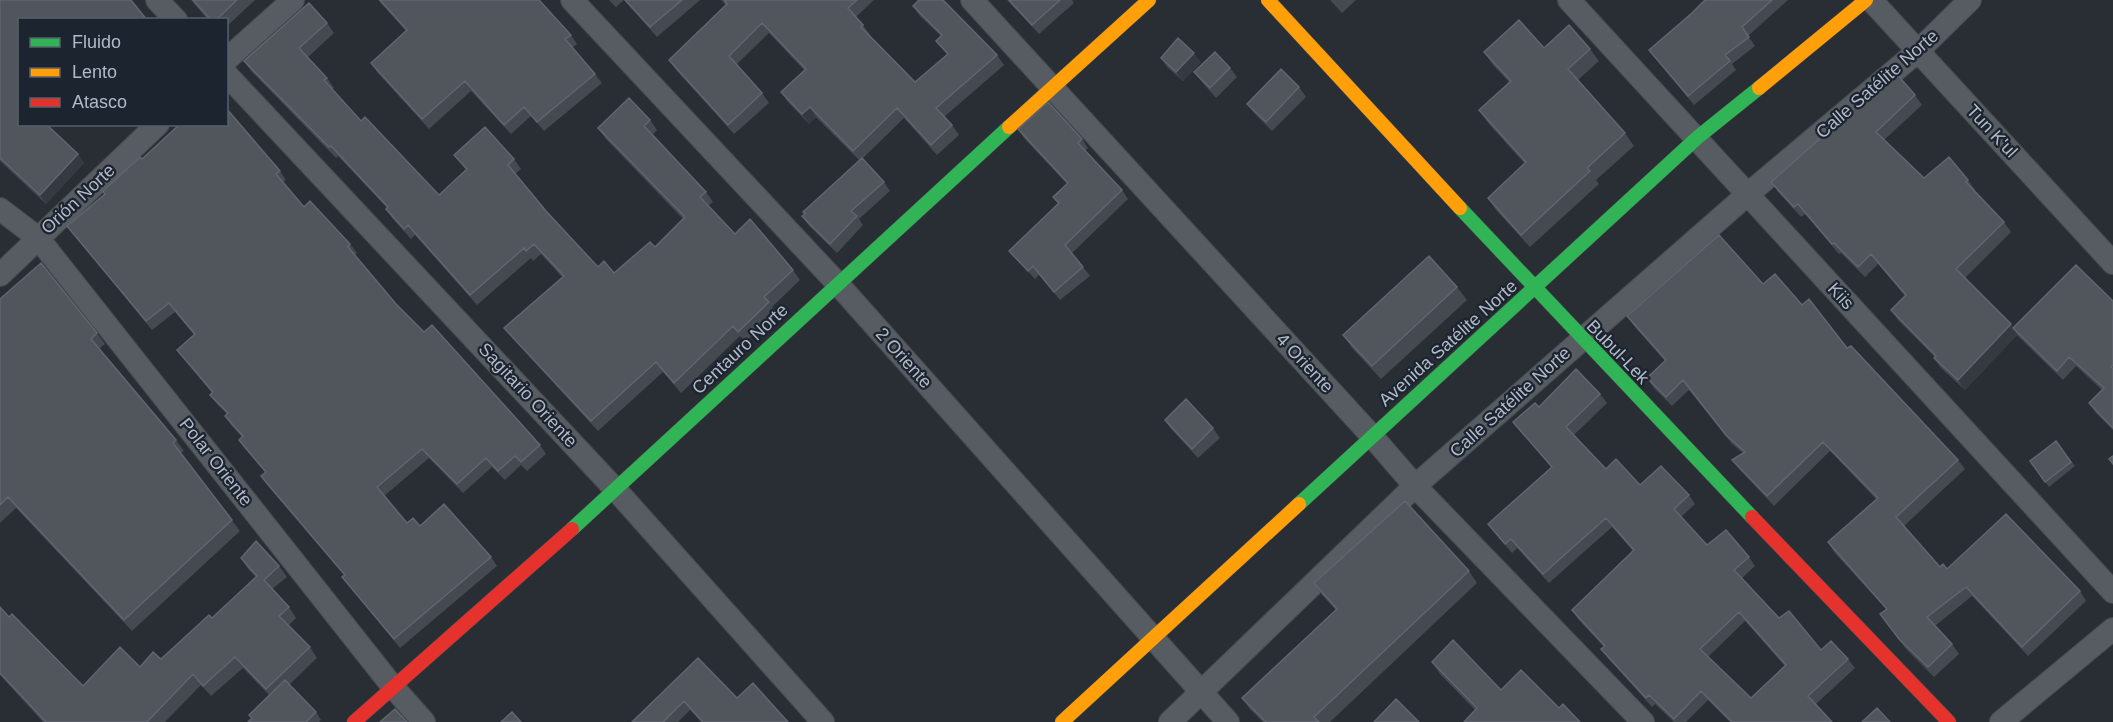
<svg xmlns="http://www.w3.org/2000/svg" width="2113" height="722" font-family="Helvetica,sans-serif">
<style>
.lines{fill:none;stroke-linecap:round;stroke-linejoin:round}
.street-casing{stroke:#464a4f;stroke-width:24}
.fast-casing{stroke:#464a4f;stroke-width:15}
.slow-casing{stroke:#464a4f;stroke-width:15}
.jam-casing{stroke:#464a4f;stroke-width:15}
.street{stroke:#575c63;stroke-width:22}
.fast{stroke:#30b455;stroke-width:14}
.slow{stroke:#ff9f0a;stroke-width:14}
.jam{stroke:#e5322d;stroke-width:14}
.wall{fill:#454a51;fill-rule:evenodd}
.shaded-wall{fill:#353a40}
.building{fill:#51565d;stroke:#60666e;stroke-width:1.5;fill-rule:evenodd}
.labels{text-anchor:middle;stroke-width:4.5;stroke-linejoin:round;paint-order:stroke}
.street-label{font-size:18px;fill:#b1bac6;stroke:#1b242f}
</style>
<rect width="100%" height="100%" fill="#282e34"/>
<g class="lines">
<defs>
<path id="street" d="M157 0 176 20
M572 0 837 283 1228 722
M972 0 1371 435 1415 486 1643 722
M1569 0 2113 592
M1871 0 2113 263
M226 60 293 0
M226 74 616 490 823 722
M0 209 38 238 393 687 424 722
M0 275 158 124
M1170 722 1415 486 1748 194 1918 51 1970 0
M2001 722 2113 629"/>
<path id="fast" d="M1460 208 1752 517
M1299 504 1698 137 1759 88
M572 529 1009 127"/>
<path id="slow" d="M1268 0 1460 208
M1759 88 1866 0
M1009 127 1149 0
M1062 722 1299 504"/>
<path id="jam" d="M1752 517 1949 722
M354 722 572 529"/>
</defs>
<use href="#street" class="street-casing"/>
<use href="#fast" class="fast-casing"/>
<use href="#slow" class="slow-casing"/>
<use href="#jam" class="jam-casing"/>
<use href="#street" class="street"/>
<use href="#fast" class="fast"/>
<use href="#slow" class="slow"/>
<use href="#jam" class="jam"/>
</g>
<path class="wall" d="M0 0 20 20V124L78 154 84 163 46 204 0 161Z
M191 0H255L226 27V20H208Z
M378 0H539L571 35 577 44 572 48 595 74 602 83 544 131 531 116 511 134 471 91 429 129 377 72 371 63 406 31Z
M609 0H700L657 37 624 0 616 7Z
M721 0H874L856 17 863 25 870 35H869L915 82 947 54 936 41 941 36 920 16 913 6 997 55 1004 65 944 117 952 125 959 135 937 155 904 118 862 159 884 182 890 191 859 219 863 225 837 253 809 226 802 216 860 161 816 117 809 124 788 102 781 92 804 70 769 33 736 65 762 93 769 103 734 134 676 70 669 60 726 5Z
M1007 0H1072L1074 3 1039 34Z
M1330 0H1356L1342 13Z
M1705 0H1788L1748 36 1755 46 1732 64 1736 70 1694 105 1656 59 1649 50 1692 13Z
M327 23 334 33 308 57 327 78 334 88 332 89 361 121 439 195 466 170 454 155 514 159 521 169 515 174 546 211 598 267 614 273 655 247 683 219 605 138 598 128 650 120 657 130 653 134 706 192 713 202 708 206 735 234 793 270 800 280 772 307 776 312 745 342 740 336 681 393 663 372 598 431 512 338 504 328 562 277 541 254 533 261 531 258 477 305 415 235 411 239 393 219 386 209 387 208 338 156 336 158 251 71 244 61Z
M1544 48 1590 49 1599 61 1578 80 1625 133 1634 146 1596 180 1599 184 1530 247 1496 210 1488 198 1525 164 1488 123 1479 110 1509 82 1493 65 1484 52Z
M1161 58 1201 62 1183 81 1167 67Z
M1230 68 1237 77 1216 98 1201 81 1194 72Z
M1299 87 1306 97 1272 131 1254 113 1247 104Z
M1915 95 1922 105 1884 140 1924 178 1968 180 1975 190 1974 191 2004 222 2011 232 1965 278 2013 327 2113 301V430L2095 412 2089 403 2102 390 2076 366 2063 380 2017 335 1965 390 1941 368 1934 358 1935 357 1898 320 1891 310 1905 296 1878 264 1865 277 1841 253 1839 254 1805 214 1801 217 1778 192 1771 182Z
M1018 129 1082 139 1088 148 1085 151 1122 190 1128 199 1072 253 1090 276 1060 300 1039 275 1035 279 1016 259 1009 251 1058 204 1053 197 1067 184 1024 138Z
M142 159 280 171 286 180 283 182 304 207 350 244 357 253 355 255 396 304 540 445 546 454 527 471 521 465 505 480 492 467 463 493 429 458 384 496 407 523 420 526 491 557 497 566 400 648 349 586 342 577 344 575 267 485 261 476 265 472 245 449 239 440 242 437 231 425 225 416 227 414 217 404 210 395 212 393 184 359 177 350 194 335 175 312 152 330 74 235 67 226 105 194Z
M1763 284 1802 305 1847 348 1958 460 1965 469 1904 526 1940 567 1947 569 2080 591 2086 601 2028 656 1972 596 1935 626 1952 644 1959 654 1934 677 1906 649 1880 614 1886 609 1834 552 1828 542 1876 499 1830 451 1774 506 1739 469 1732 460 1743 453 1732 444 1689 390 1672 406 1654 388 1647 378 1665 361 1634 326 1627 316Z
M1457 287 1467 300 1381 379 1352 348 1343 335Z
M0 299 97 333 105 344 99 349 176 440 184 451 181 453 240 531 132 631 16 508 0 523Z
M1600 394 1607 403 1574 435 1606 469 1640 485 1689 495 1695 504 1681 517 1707 545 1749 557 1755 566 1742 578 1779 618 1821 650 1848 659 1855 668 1816 704 1832 722H1730L1708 700 1686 722H1674L1655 704 1652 707 1608 658 1601 649 1604 647 1578 619 1572 610 1633 551 1612 527 1549 583 1517 548 1512 553 1495 533 1488 524 1552 467 1520 431 1513 422 1539 407ZM1745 621 1785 666 1751 698 1708 657Z
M1165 420 1213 428 1220 438 1198 458 1171 429Z
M2056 441 2075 466 2049 487 2030 461Z
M241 558 279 566 287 577 272 589 289 607 296 618 289 625 310 647 317 658 289 685 316 712 321 720 319 722H248L252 718 249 715 269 695 243 668 211 696 201 685 165 722H43L0 675V607L9 617 83 686 161 659 212 618 256 577 248 569Z
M1469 571 1477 583 1330 722H1263L1250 709 1242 698 1336 610 1322 595 1314 583Z
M698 658 737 698 788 722H701L690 710 678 722H632Z
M1432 662 1501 690 1559 708 1475 710 1440 674Z"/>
<path class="shaded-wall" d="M1194 53 1201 62 1183 81 1176 72Z
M810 107 816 117 809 124 802 114Z
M78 154 84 163 46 204 40 195Z
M2011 324 2017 335 1965 390 1958 380Z"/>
<path class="building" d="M0 0H131L147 20H20V124H46L78 154 40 195 0 158Z
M193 0H237L216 20H211Z
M380 0H539L571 35 565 39 595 74 537 122 524 107 504 125 465 81 422 119 371 63 407 30Z
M625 0H682L650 27Z
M724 0H857L848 8 863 25 861 27 915 82 948 54 936 41 942 35 913 6 919 0H943L997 55 936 108 952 125 931 145 897 108 853 151 810 107 802 114 781 92 806 69 762 23 729 56 762 93 728 125 669 60 727 4Z
M1009 0H1060L1032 25Z
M1705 0H1772L1742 27 1749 37 1725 55 1730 61 1688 96 1649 50 1692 13Z
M309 3 327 23 299 48 327 78 324 80 361 121 365 117 439 195 467 169 454 155 485 127 514 159 508 165 546 211 598 267 604 261 614 273 650 242 655 247 685 217 598 128 629 98 650 120 644 126 706 192 700 197 735 234 750 219 793 270 764 297 769 302 738 332 733 326 674 383 656 362 591 421 504 328 564 276 534 244 526 251 524 248 470 295 408 225 404 229 386 209 388 207 331 146 329 147 244 61Z
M1519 20 1544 48 1569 25 1590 49 1568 69 1625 133 1587 168 1590 171 1521 235 1488 198 1526 162 1479 110 1511 81 1484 52Z
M1178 38 1194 53 1176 72 1161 58Z
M1215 52 1230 68 1210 88 1194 72Z
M1281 69 1299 87 1266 122 1247 104Z
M1895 72 1915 95 1876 132 1924 178 1949 157 1968 180 1966 182 2004 222 1956 269 2011 324 1958 380 1934 358 1936 356 1891 310 1906 295 1871 254 1858 267 1834 243 1832 244 1798 204 1794 207 1771 182Z
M1048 102 1082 139 1078 143 1122 190 1065 245 1083 267 1054 292 1033 266 1028 271 1009 251 1059 203 1053 197 1068 183 1018 129Z
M226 108 280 171 276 174 304 207 310 201 350 244 348 247 396 304 424 332 432 325 540 445 521 462 515 456 498 471 486 458 457 484 422 449 377 487 407 523 413 518 420 526 444 504 491 557 394 639 342 577 345 575 261 476 266 472 239 440 243 436 225 416 228 413 210 395 213 392 177 350 195 334 169 303 146 321 67 226 105 194 103 191 140 157 142 159 180 124H226Z
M862 158 884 182 851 211 857 216 830 244 802 216 805 214 803 212Z
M1719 235 1763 284 1775 274 1802 305 1809 299 1847 348 1851 346 1958 460 1896 517 1940 567 1943 564 1947 569 2006 514 2080 591 2022 647 1966 587 1927 617 1952 644 1928 667 1899 639 1880 614 1887 609 1828 542 1878 498 1823 442 1767 496 1732 460 1745 452 1726 435 1683 380 1666 397 1647 378 1666 360 1627 316Z
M1429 256 1457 287 1372 366 1343 335Z
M41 263 97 333 91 339 176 440 173 443 232 520 124 620 8 497 0 505V299Z
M2076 265 2113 301V365L2111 367 2113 369V428L2089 403 2104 388 2069 357 2057 371 2013 328Z
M1576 369 1600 394 1566 427 1606 469 1616 459 1640 485 1661 466 1689 495 1674 509 1707 545 1726 530 1749 557 1734 570 1779 618 1789 611 1821 650 1831 641 1848 659 1808 696 1832 722H1732L1701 691 1674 719 1649 695 1646 698 1601 649 1605 646 1572 610 1634 550 1606 518 1543 574 1511 539 1505 544 1488 524 1552 467 1513 422 1535 403 1539 407ZM1739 612 1786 665 1751 698 1700 649Z
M1186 399 1213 428 1192 449 1165 420Z
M2056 441 2071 462 2045 482 2030 461Z
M2113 456V464L2109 459Z
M1405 501 1469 571 1314 717 1319 722H1266L1242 698 1337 609 1314 583Z
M256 541 279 566 264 580 289 607 279 616 310 647 266 689 235 657 203 686 193 674 147 722H46L0 673V607L9 617 12 614 83 686 120 647 140 667 153 652 161 659 209 615 212 618 257 576 241 558Z
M1453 640 1501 690 1521 670 1559 708 1563 704 1580 722H1464L1477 708 1432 662Z
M698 658 737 698 753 683 788 722H703L684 701 663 722H632Z
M285 680 316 712 306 722H248L252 718 249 715Z
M1396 699 1419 722H1374Z
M1877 708 1890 722H1862Z
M395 709 407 722H380Z
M512 712 521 722H501Z"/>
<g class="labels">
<g class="street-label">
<text transform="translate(1877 84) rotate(-41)" y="6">Calle Satélite Norte</text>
<text transform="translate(1992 131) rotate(47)" y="6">Tun K'ul</text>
<text transform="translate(78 199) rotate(-43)" y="6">Orión Norte</text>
<text transform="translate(1841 296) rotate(47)" y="6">Kiis</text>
<text transform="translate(1448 343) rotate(-42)" y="6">Avenida Satélite Norte</text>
<text transform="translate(740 349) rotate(-43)" y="6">Centauro Norte</text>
<text transform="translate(1618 352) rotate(46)" y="6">Bubul-Lek</text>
<text transform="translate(904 358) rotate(48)" y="6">2 Oriente</text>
<text transform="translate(1305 363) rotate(47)" y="6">4 Oriente</text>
<text transform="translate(528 395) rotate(47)" y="6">Sagitario Oriente</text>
<text transform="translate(1510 402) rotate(-42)" y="6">Calle Satélite Norte</text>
<text transform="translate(216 462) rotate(52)" y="6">Polar Oriente</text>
</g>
</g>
<rect x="18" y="18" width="210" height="108" fill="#1b242f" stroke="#57606b" stroke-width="1.5"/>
<rect x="30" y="38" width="30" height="9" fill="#30b455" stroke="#57606b" stroke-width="1.5"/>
<text x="72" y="48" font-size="18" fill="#b1bac6">Fluido</text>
<rect x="30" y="68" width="30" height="9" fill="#ff9f0a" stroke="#57606b" stroke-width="1.5"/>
<text x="72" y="78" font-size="18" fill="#b1bac6">Lento</text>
<rect x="30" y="98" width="30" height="9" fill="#e5322d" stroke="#57606b" stroke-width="1.5"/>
<text x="72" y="108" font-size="18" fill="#b1bac6">Atasco</text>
</svg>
